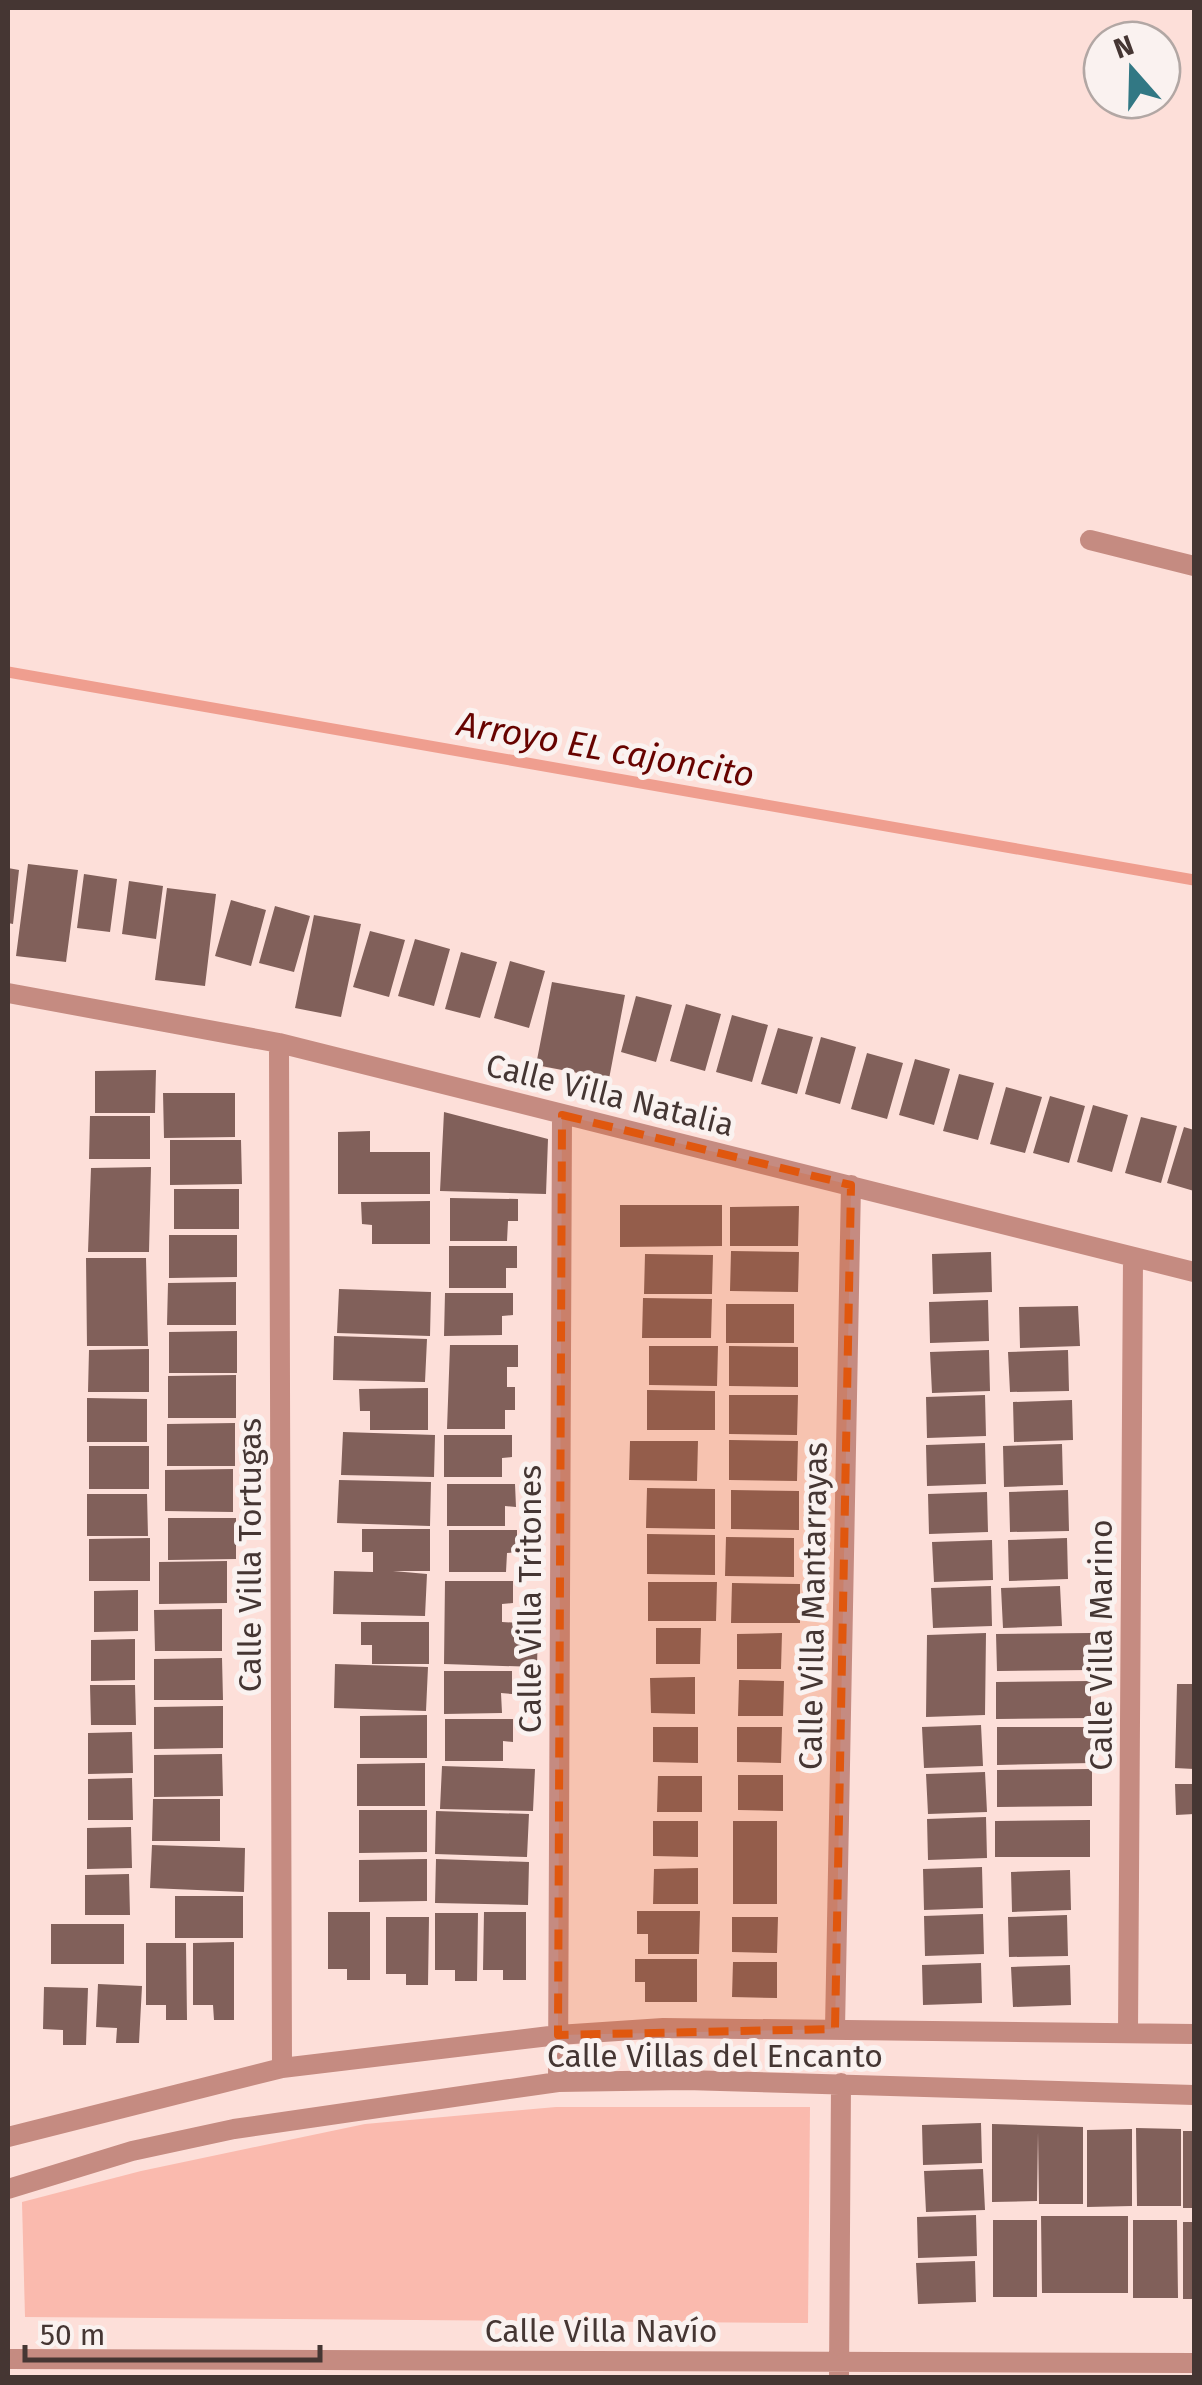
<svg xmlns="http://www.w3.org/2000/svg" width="1202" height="2385" font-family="'Fira Sans',sans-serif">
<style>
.green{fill:#fabaae}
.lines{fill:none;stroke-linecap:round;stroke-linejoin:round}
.stream{stroke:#ef9e8f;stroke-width:11}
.building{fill:#81605a}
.minor{stroke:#c58b81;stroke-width:20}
.marked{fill:#e0570e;fill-opacity:0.2;stroke:#e0570e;stroke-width:8;stroke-dasharray:20 12;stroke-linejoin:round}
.labels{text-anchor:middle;stroke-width:10;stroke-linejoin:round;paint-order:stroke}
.street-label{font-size:32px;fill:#453633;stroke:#faf2f0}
.water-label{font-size:35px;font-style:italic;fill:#670300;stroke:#faf2f0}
</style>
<rect width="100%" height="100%" fill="#fddfd9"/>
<path class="green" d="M556 2107H810L808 2323 25 2317 22 2202 141 2171 365 2124Z"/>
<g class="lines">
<path class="stream" d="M8 672 1194 880"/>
</g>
<path class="building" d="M28 864 78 870 66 962 16 956Z
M8 868 19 870 13 924 8 923Z
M84 874 117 879 110 932 77 928Z
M129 881 163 886 156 939 122 934Z
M167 888 216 894 205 986 155 980Z
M231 900 266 910 251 966 215 956Z
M275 906 310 916 294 972 259 963Z
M314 915 361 924 341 1017 295 1008Z
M370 931 405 940 389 997 353 987Z
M415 939 450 949 434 1006 398 996Z
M461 952 497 962 480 1018 445 1009Z
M510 961 545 971 529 1028 494 1018Z
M552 982 625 995 609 1079 536 1065Z
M636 996 672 1005 656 1062 621 1052Z
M686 1004 721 1014 705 1071 670 1061Z
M732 1015 768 1025 752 1082 716 1072Z
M778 1028 813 1037 797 1094 761 1084Z
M821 1037 856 1047 840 1104 805 1094Z
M867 1053 903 1063 887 1119 851 1109Z
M915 1059 950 1069 934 1125 899 1115Z
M156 1070 155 1113H95V1071Z
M959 1074 994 1083 978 1140 943 1131Z
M1006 1087 1042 1097 1025 1153 990 1144Z
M163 1093H235V1137L164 1138Z
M1050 1096 1085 1106 1069 1163 1033 1153Z
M1093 1105 1128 1115 1112 1172 1077 1162Z
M444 1112 548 1139 546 1194 440 1191Z
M90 1116H150V1159H89Z
M1141 1117 1177 1126 1161 1183 1125 1173Z
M1184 1127 1194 1130V1191L1167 1183Z
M370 1131V1152H430V1194H338V1132Z
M170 1140H241L242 1184 170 1185Z
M151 1167 149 1252H88L91 1168Z
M174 1189H239V1229H174Z
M450 1198 518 1199V1221H508L507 1241H450Z
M430 1201V1244H372V1225L362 1224 361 1202Z
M620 1205H722V1246L620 1247Z
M799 1206 798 1246H730V1207Z
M169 1235H237V1277L169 1278Z
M449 1246H517V1268H506V1288H449Z
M731 1251 799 1252 798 1292 730 1291Z
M991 1252 992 1292 933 1294 932 1254Z
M645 1254 713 1255 712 1294H644Z
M86 1258H146L148 1346H87Z
M236 1282V1325H167L168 1283Z
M339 1289 431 1292 430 1336 337 1333Z
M445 1293H513V1315L502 1316V1335L444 1336Z
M643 1298 712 1299 711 1338H642Z
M988 1300 989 1341 930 1343 929 1302Z
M726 1304H794V1343H726Z
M1078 1306 1080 1346 1020 1348 1019 1307Z
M237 1331V1373H169V1332Z
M334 1336 427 1339 425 1382 333 1380Z
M450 1345H518V1367H507V1387H515V1410H505V1429H447Z
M649 1346H718L717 1386 649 1385Z
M729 1346 798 1347V1387L729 1386Z
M149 1349V1392H88L89 1350Z
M989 1350 990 1391 932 1393 930 1352Z
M1068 1350 1069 1391 1010 1392 1008 1352Z
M236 1375V1418H168V1376Z
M428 1388V1430H370V1411H360L359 1389Z
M647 1390 715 1391V1430H647Z
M729 1395H798L797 1435 729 1434Z
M985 1395 986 1436 927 1438 926 1397Z
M87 1398 147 1399V1442H87Z
M1072 1400 1073 1440 1014 1442 1013 1402Z
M235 1423V1466H167V1424Z
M343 1432 435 1435 434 1477 341 1475Z
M444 1435H512V1457L502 1458V1477H444Z
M729 1440 798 1441 797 1481 729 1480Z
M630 1441H698L697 1481 629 1480Z
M985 1443 986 1484 927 1486 926 1445Z
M1062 1444 1063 1485 1004 1487 1003 1446Z
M89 1446H149V1489H89Z
M233 1469V1512L165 1511V1470Z
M339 1480 431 1482 430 1526 337 1523Z
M447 1484H515L516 1507 505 1506V1526H447Z
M647 1488 715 1489V1529L646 1528Z
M731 1490 799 1491V1530L731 1529Z
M1068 1490 1069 1531 1010 1532 1009 1492Z
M987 1492 988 1532 929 1534 928 1494Z
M87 1494H147L148 1536H87Z
M168 1518H236V1559L168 1560Z
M362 1529H430V1571H393L427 1574 425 1616 333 1614 334 1571 373 1572V1552H362Z
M449 1530H517V1552L507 1553 506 1572H449Z
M647 1534 715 1535V1575L647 1574Z
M726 1537 794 1538V1577L725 1576Z
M150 1538V1581H89V1539Z
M1067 1538 1068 1579 1009 1581 1008 1540Z
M992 1540 993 1580 934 1582 932 1542Z
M227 1561V1603L159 1604V1562Z
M445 1581H513V1603L502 1604V1622L538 1624 537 1667 444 1664Z
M648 1582H717L716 1621H648Z
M732 1583 800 1584V1623H731Z
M991 1586 992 1626 933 1628 931 1588Z
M1060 1586 1062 1626 1003 1628 1001 1588Z
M138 1590V1631L94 1632V1591Z
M222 1609V1651H155L154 1610Z
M361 1622H429V1664H372V1645H361Z
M656 1628H701L700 1664H656Z
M782 1633 781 1669H737V1634Z
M986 1633 985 1715 926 1717 927 1635Z
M1092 1633V1670L997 1671 996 1634Z
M135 1639V1680L91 1681V1640Z
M222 1658 223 1700H154V1659Z
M335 1664 428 1667 426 1711 334 1708Z
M444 1671H512V1694L501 1693 502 1713 444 1714Z
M695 1677V1714L651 1713 650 1678Z
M739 1680 784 1681 783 1716H738Z
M1091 1681V1718L996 1719V1682Z
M1177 1684H1194V1769L1175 1768Z
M90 1685H135L136 1725H91Z
M223 1706V1748L154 1749V1707Z
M427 1715V1758H360V1716Z
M445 1719H513V1742L503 1741V1761H445Z
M981 1725 983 1766 924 1768 922 1727Z
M653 1727H698V1763L653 1762Z
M737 1727H782L781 1763 737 1762Z
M997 1727H1092V1763L997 1765Z
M132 1732 133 1773 88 1774V1733Z
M222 1754 223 1796 154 1797V1755Z
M425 1763V1806H357V1764Z
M442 1766 535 1769 533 1811 440 1809Z
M1092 1769V1806L997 1807V1770Z
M985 1772 987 1812 928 1814 926 1774Z
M738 1775H783V1811L738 1810Z
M658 1776H702V1812H657Z
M132 1778 133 1820H88V1779Z
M1175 1784H1194V1814L1176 1815Z
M153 1799H220V1841H152Z
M359 1810H427V1852L359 1853Z
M436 1811 529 1814 527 1857 435 1854Z
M986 1817 987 1858 928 1860 927 1819Z
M1090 1820V1857H995V1821Z
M653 1821H698V1857L653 1856Z
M733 1821H777V1904H733Z
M131 1827 132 1868 87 1869V1828Z
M152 1845 245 1848 244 1892 150 1888Z
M427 1859V1901L359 1902V1860Z
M436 1859 529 1862 528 1905 435 1903Z
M982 1867 983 1908 924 1910 923 1869Z
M698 1868V1904H653L654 1869Z
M1070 1870 1071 1910 1012 1912 1011 1872Z
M129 1874 130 1915H85V1875Z
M175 1896H243V1938H175Z
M637 1911H700L699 1954H648V1934H637Z
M328 1912H370V1980H347V1969H328Z
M484 1912H526V1980H503V1970H483Z
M435 1913H478L477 1981H455V1970H435Z
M983 1914 984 1954 925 1956 924 1916Z
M1067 1915 1068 1956 1009 1957 1008 1917Z
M386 1917H429L428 1985H406V1974H386Z
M732 1917H778L777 1953 732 1952Z
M51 1924H124V1964H51Z
M234 1942V2020H214L213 2005H193V1943Z
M146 1943H186L187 2020H166V2005H146Z
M635 1959H697V2002H645V1982H635Z
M733 1962H777V1998L732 1997Z
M981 1963 982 2003 923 2005 922 1965Z
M1070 1965 1071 2005 1013 2007 1011 1967Z
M98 1984 142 1986 139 2043H116L117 2028 96 2027Z
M44 1987 88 1988 86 2045H63V2030L43 2029Z
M981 2123 982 2163 923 2165 922 2125Z
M992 2124 1083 2127V2204H1039L1038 2132 1037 2201 992 2202Z
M1136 2128 1181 2129V2206H1137Z
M1132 2129V2206L1087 2207V2130Z
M1183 2131H1194V2208H1183Z
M983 2169 985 2210 926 2212 924 2171Z
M976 2215 977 2256 918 2258 917 2217Z
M1041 2216H1128V2293H1042Z
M993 2220H1037V2297H993Z
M1133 2220H1177L1178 2298H1133Z
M1183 2222H1194V2299H1183Z
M975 2261 976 2302 918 2304 916 2263Z"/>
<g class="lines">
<path class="minor" d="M1090 540 1194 566
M8 993 279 1043 1194 1272
M279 1043 282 2068
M835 2029 851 1185
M1128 2033 1133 1257
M558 2082 562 1115
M8 2137 282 2068 558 2035 663 2028 1194 2034
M8 2189 132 2151 234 2129 558 2082 686 2080 1194 2095
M8 2359 1194 2363
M839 2378 841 2083"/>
</g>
<path class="marked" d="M562 1115 851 1185 835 2029 558 2035Z"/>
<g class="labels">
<g class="street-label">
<text transform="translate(610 1095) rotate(14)" y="11">Calle Villa Natalia</text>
<text transform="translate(250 1555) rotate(-90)" y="11">Calle Villa Tortugas</text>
<text transform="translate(530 1599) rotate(-90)" y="11">Calle Villa Tritones</text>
<text transform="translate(813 1606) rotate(-89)" y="11">Calle Villa Mantarrayas</text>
<text transform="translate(1101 1645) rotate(-90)" y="11">Calle Villa Marino</text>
<text x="715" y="2067">Calle Villas del Encanto</text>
<text x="601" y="2342">Calle Villa Navío</text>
</g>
<g class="water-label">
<text transform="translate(606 749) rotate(10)" y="12">Arroyo EL cajoncito</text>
</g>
</g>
<rect width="1202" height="2385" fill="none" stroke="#453633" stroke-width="20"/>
<g transform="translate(1132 70) rotate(340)"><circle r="48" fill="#faf2f0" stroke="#b2a7a4" stroke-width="2.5"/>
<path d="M0-8L18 38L0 25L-18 38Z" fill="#327884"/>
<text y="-15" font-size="28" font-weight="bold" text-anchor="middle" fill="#453633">N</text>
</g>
<path d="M25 2345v15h295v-15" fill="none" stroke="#453633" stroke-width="5"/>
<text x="40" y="2345" font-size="30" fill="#453633" stroke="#faf2f0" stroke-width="8" paint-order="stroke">50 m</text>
</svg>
